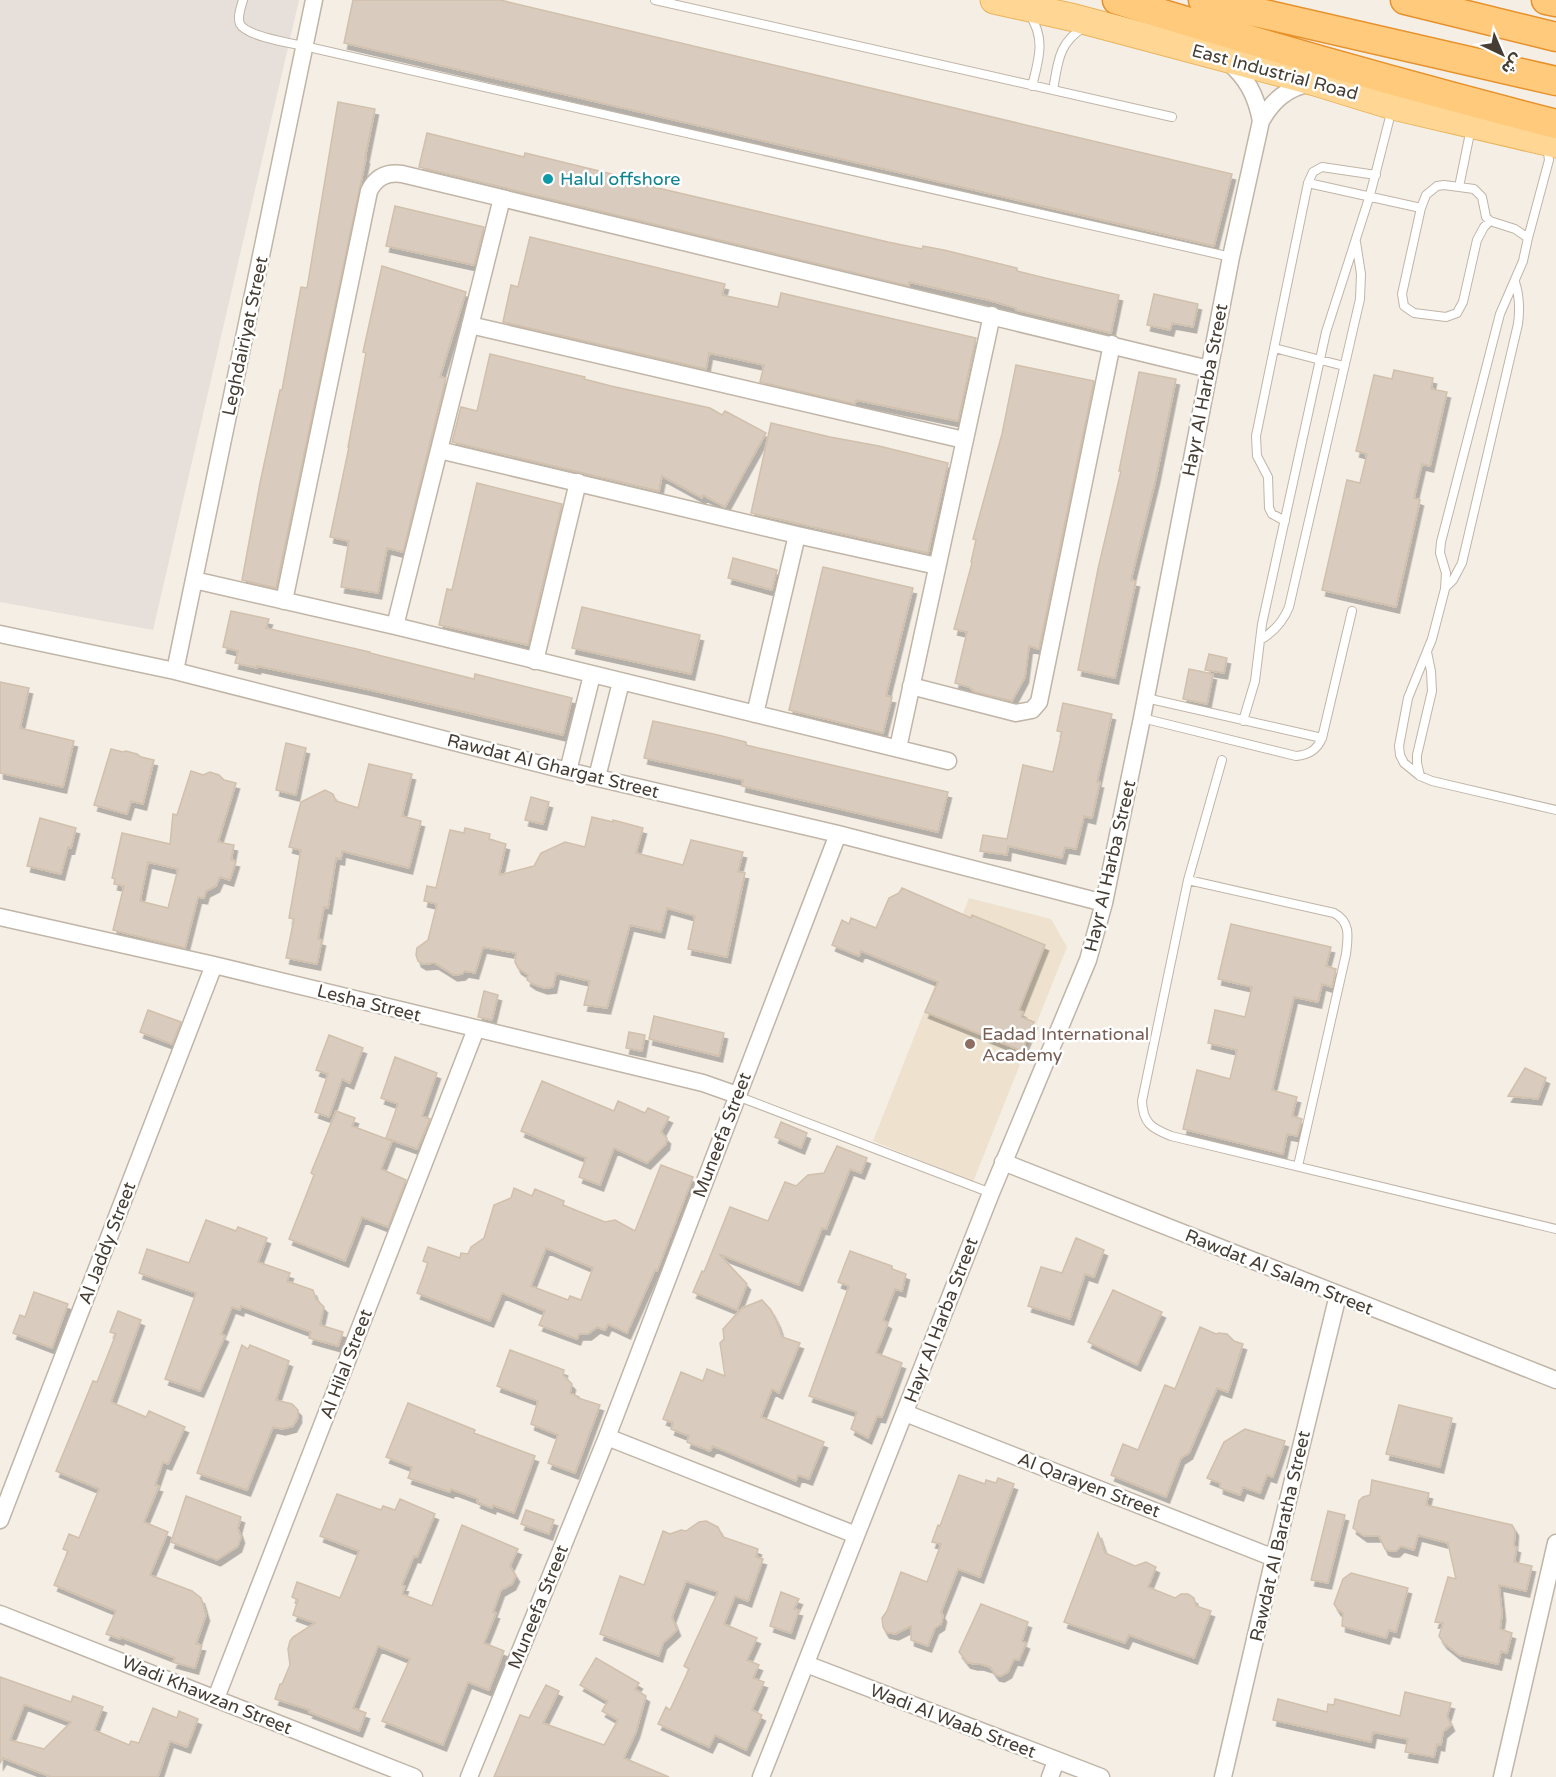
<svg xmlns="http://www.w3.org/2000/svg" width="1556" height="1777" font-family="'Varela Round','Noto Sans Arabic',sans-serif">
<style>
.industrial{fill:#e6dfda}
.education{fill:#eee2ce}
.building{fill:#d9cbbd;stroke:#d1c0ac;stroke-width:1.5;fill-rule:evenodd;filter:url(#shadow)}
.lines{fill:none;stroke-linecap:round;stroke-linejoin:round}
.service-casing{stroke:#c0b5a7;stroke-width:10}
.minor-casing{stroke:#c0b5a7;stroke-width:19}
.primary-casing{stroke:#ebb35b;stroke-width:29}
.trunk-casing{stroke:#e7912b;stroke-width:31}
.service{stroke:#fff;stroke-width:8}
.minor{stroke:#fff;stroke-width:16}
.primary{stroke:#ffd693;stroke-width:27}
.trunk{stroke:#ffca7c;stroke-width:28}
.culture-dot{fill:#0f9aa8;stroke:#fff;stroke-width:2}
.education-dot{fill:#8d6e63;stroke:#fff;stroke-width:2}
.labels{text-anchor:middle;stroke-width:5;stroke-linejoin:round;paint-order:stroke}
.street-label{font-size:18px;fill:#463e34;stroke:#fff}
.culture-label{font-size:18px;fill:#0d838f;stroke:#fff;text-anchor:start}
.education-label{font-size:18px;fill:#785e54;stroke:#fff;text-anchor:start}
</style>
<defs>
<filter id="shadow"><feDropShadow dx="3.5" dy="6" stdDeviation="0" flood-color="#0004"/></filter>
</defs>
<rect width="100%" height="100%" fill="#f4eee5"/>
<path class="industrial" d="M0 0H299L153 630 0 602Z"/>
<path class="education" d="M969 898 1051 919 1067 947 973 1182 873 1141Z"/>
<path class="building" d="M353 0H500L1232 174 1214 246 344 43Z
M338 102 375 109 365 158H366L276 588 242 580 260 483 280 390H282L301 287 307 288Z
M427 133 524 157 525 153 546 158 620 176 619 178 641 184 888 242 922 249 923 246 944 250 1017 268V271L1045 278 1119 295 1111 333 1016 310V308L988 300 909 282V286L419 167Z
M395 206 484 227 474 265 386 246Z
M530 237 725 284 722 295 778 307 781 293 976 338 958 421 856 400 855 404 760 382 764 365 709 353 706 369 503 322 511 285 518 287Z
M382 266 466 292 440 377 446 378 403 552 387 548 378 593 341 587 349 541 330 537 349 447H348L366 353 363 352Z
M1154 294 1198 304 1193 327 1172 323 1170 330 1147 325Z
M490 354 585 377 584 379 611 386 710 408 722 415 725 411 766 433 725 507 703 495 702 498 662 476 659 491 452 442 461 407 477 411Z
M1016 365 1094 381 1039 649 1029 646 1025 677 1012 701 975 692 969 687 955 683 967 632 954 629 972 563 971 562 976 540 973 539 1002 434Z
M1394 370 1433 378 1431 389 1447 392 1430 466 1422 464 1414 498 1420 500 1396 607 1322 590 1347 480 1360 483 1367 454 1356 451 1374 375 1392 379Z
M1139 372 1176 379 1156 478 1131 580 1136 581 1115 678 1078 670 1098 569 1121 471H1119Z
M771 423 830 437 879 446 948 463 928 553 751 513Z
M477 483 562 504 528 645 439 625 447 589 452 590Z
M733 558 777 570 772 590 728 578Z
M823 567 913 588 886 696 892 697 883 733 789 710Z
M582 607 700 635 691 674 572 648Z
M231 611 269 619 266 628 370 652V653L474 679 475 674 572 698 563 735 366 689 257 666V668L235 663 238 651 223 647Z
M1209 654 1227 658 1224 673 1205 670Z
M1189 669 1213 674 1207 704 1183 699Z
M0 682 29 688 20 728 74 741 63 787 0 773Z
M1063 703 1112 714 1097 782H1100L1092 818 1084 816 1076 849 1065 847 1062 858 1008 846 1007 855 980 851 983 835 1007 839 1023 765 1053 772 1062 732 1057 731Z
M653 721 718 735 746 742V745L948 792 938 832 742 786 743 780 644 758Z
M286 743 306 748 296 795 276 790Z
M111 749 123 752 126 751 137 754 141 757 154 760 143 804 131 801 127 814 94 805Z
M369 764 412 774 402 816 421 821 409 868 342 851 341 859 336 858 328 908 324 907 318 939 322 940 317 964 286 958 294 919 289 918 301 850 289 847 301 802 325 790 333 794 336 801 358 808Z
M191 771 203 775 210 772 219 775 224 780 236 783 218 842 234 845 231 860 236 861 230 880 220 877 216 886 206 891 204 898 198 897 185 948 113 930 124 886 114 884 115 879 112 878 122 833 170 844 173 814 177 815ZM148 862 178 869 168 908 140 901Z
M531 797 549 802 543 824 525 820Z
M592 817 613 822V820L643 828 636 853 683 865 691 840 743 852 738 872 745 873 727 957 688 949 695 916 667 908 661 932 630 925 607 1008 584 1005 590 981 556 973 553 987 544 988 533 984 527 980 528 975 518 968 515 962 516 953 483 947 475 973 465 971 462 974 454 975 435 963 423 964 418 961 416 955 417 948 428 940 437 904 424 901 427 886 436 888 450 830 464 833 465 828 490 834 489 839 506 844 499 875 534 866 541 853 565 842 585 847Z
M40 818 76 828 71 848 68 847 61 874 27 866Z
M902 888 971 918 972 915 1045 945 1019 1010 1023 1012 1021 1017 1034 1022 1022 1051 925 1012 938 982 861 951 859 956 832 945 842 920 849 924 851 918 876 928 889 898 899 893Z
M1231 924 1331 947 1326 966 1336 969 1332 987 1322 984 1318 1002 1294 997 1272 1090 1297 1097 1292 1116 1302 1119 1297 1136 1287 1134 1283 1154 1183 1129 1197 1070 1230 1079 1237 1050 1208 1043 1215 1010 1245 1017 1252 987 1218 979Z
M484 991 498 995 492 1020 478 1017Z
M148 1010 181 1022 172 1044 140 1032Z
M654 1016 724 1033 719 1056 649 1039Z
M629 1032 645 1035 642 1051 626 1048Z
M329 1035 363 1048 350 1083 342 1079 329 1117 315 1112 328 1074 316 1070Z
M395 1057 437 1073 422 1116 430 1119 417 1149 386 1138 398 1104 381 1098Z
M1525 1068 1546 1078 1538 1099 1508 1096Z
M542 1081 614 1111 618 1101 645 1113 648 1108 669 1117 661 1132 667 1138 666 1144 647 1163 614 1148 600 1185 579 1177 586 1158 521 1131Z
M336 1111 355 1118 352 1126 392 1141 381 1169 406 1180 388 1227 362 1217 345 1261 289 1239 314 1175 311 1173Z
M781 1122 807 1133 801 1148 775 1137Z
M837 1146 867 1158 861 1173 850 1169 826 1229 822 1228 799 1285 719 1254 747 1284 737 1310 693 1292 702 1271 704 1272 730 1207 768 1221 785 1182 796 1186 808 1175 824 1173Z
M661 1165 693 1177 657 1271 655 1270 627 1333 608 1324 605 1330 597 1327 588 1334H579L577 1339 539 1325 545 1311 502 1293 490 1321 417 1293 428 1263 423 1261 428 1247 460 1258 461 1253 468 1254 471 1247 484 1238 494 1205 511 1198 514 1188 532 1196 535 1189 564 1201 563 1205 605 1222 615 1220 635 1231ZM546 1248 593 1268 581 1300 570 1296 568 1300 531 1286Z
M206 1220 236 1231 238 1227 267 1238 258 1262 290 1273 287 1281 313 1290 316 1299 324 1307 320 1325 343 1332 338 1346 309 1338 311 1332 241 1306 240 1310 232 1307 221 1334 225 1336 200 1391 165 1379 196 1293 139 1273 147 1249 189 1263Z
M1076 1238 1104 1250 1094 1277 1085 1274 1070 1319 1028 1306 1041 1267 1062 1273Z
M850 1251 892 1266V1269L906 1274 902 1291 895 1289 883 1320 888 1323 876 1353 902 1363 882 1417 877 1416 868 1438 851 1429 857 1412 809 1396 849 1286 838 1282Z
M1113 1290 1162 1312 1137 1365 1088 1342Z
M34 1292 68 1304 52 1348 13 1333 20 1315 25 1317Z
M762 1300 771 1310 777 1322 782 1337 800 1343 779 1393 772 1389 761 1417 824 1442 809 1479 798 1475 796 1481 713 1446 710 1451 687 1442 689 1436 671 1429 673 1423 663 1419 681 1372 703 1381 707 1369 725 1376 720 1343 724 1339 723 1329 742 1308Z
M118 1311 141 1320 111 1402 146 1417 149 1411 185 1427 168 1464 163 1462 155 1485 159 1486 144 1522 168 1532 150 1575 192 1591 201 1598 206 1615 196 1644 202 1645 195 1668 173 1662 175 1658 121 1637 120 1639 106 1634 116 1611 54 1585 68 1551 63 1549 69 1534 79 1538 99 1489 56 1471 93 1381 97 1382 116 1334 110 1332Z
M1200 1327 1216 1334 1219 1333 1227 1334 1234 1341 1243 1344 1228 1392 1217 1388 1189 1453 1181 1458 1166 1497 1111 1475 1123 1444 1138 1450 1165 1385 1175 1389Z
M242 1345 248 1349 250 1345 289 1361 276 1400 292 1404 298 1410V1417L293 1426 282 1429 273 1427 247 1490 197 1473Z
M510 1350 564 1370 563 1375 572 1384 570 1393 579 1397 578 1398 600 1405 575 1473 548 1463 558 1435 531 1424 538 1401 497 1386Z
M408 1403 475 1430 474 1433 535 1456 514 1513 493 1505 492 1508 477 1502 478 1499 451 1489 450 1492 408 1478 412 1467 386 1457Z
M1399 1405 1452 1418 1440 1467 1386 1454Z
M1245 1429 1285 1441 1273 1477 1267 1475 1260 1493 1243 1487 1240 1495 1220 1488V1483L1207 1478 1224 1442Z
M959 1475 985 1484 986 1480 996 1483 998 1478 1014 1484 980 1577 958 1569 941 1612 943 1616 941 1624 935 1628 928 1646 911 1640V1626L895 1634 886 1632 883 1627 882 1618 887 1611 901 1572 927 1582 941 1544 932 1542 938 1525 940 1526Z
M1372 1480 1429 1493 1426 1505 1512 1525 1515 1530 1514 1546 1517 1547 1514 1562 1532 1566 1526 1591 1499 1585 1502 1614 1500 1629 1512 1633 1507 1653 1501 1651 1498 1664 1459 1655 1444 1643 1439 1636 1443 1623 1435 1622 1448 1577 1456 1579 1448 1543 1418 1535 1414 1550 1401 1546 1396 1551H1390L1385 1549 1379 1536H1364L1353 1528 1359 1501 1363 1497 1370 1495Z
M337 1494 381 1510 383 1506 395 1510 400 1499 435 1514 417 1557 414 1556 402 1585 405 1586 402 1594 432 1606 462 1525 518 1549 510 1566 516 1576 512 1584 501 1590 493 1612 496 1613 484 1643 504 1651 489 1690 468 1682 443 1745 382 1721 410 1659 378 1646 353 1708 366 1713 359 1731 309 1712 310 1710 275 1699 280 1684H282L290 1665 288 1649 290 1641 293 1637 315 1623 293 1615 298 1600 292 1597 297 1582 340 1598 359 1551 320 1536Z
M186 1496 241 1517 238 1528 241 1537 238 1546 217 1560 171 1542Z
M526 1510 554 1520 549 1534 521 1524Z
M1328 1511 1345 1515 1328 1583 1311 1580Z
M706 1521 718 1527 723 1537 758 1549 756 1557 763 1559 748 1601 735 1596 724 1624 757 1638 747 1660 759 1665 753 1678 764 1682 752 1710 762 1715 746 1750 715 1735 709 1747 658 1724 666 1707 670 1710 689 1669 684 1666 718 1592 686 1581 672 1617 677 1630 663 1643 659 1656 600 1634 620 1576 644 1585 663 1531 670 1534 681 1530 686 1531 699 1522Z
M1098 1533 1105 1553 1135 1566 1146 1562 1156 1567 1148 1587 1175 1598 1181 1594H1188L1194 1598 1196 1606 1211 1611 1194 1658 1129 1635 1125 1643 1064 1622Z
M1351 1573 1408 1588 1396 1632 1389 1630 1386 1638 1342 1626 1343 1613 1338 1610 1334 1604 1343 1579Z
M781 1592 799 1599 794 1609 799 1610 791 1633 770 1626Z
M981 1604 1028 1622 1022 1641 1026 1643 1019 1660 1014 1659 1008 1672 1001 1676 996 1675 990 1667 980 1664H974L967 1662 959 1652Z
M596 1658 639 1683 635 1689 646 1696 636 1732 624 1758 669 1777H494L520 1715 529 1718 546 1685 559 1691 543 1723 604 1745 618 1720 602 1711 608 1701 580 1685Z
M0 1677 71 1702 73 1696 103 1707 94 1730 129 1745 131 1741 139 1743 153 1708 177 1718 179 1711 198 1719 187 1747 170 1741 158 1777H51L3 1758 0 1763ZM24 1705H26L71 1722 44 1749 10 1740Z
M1405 1692 1451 1703 1447 1716 1451 1725 1443 1732 1441 1745 1437 1744 1434 1757 1405 1752 1408 1739 1373 1732 1371 1742 1273 1720 1278 1699 1327 1712 1328 1704 1334 1705 1335 1699 1400 1716Z"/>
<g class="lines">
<defs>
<path id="service" d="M243 0C241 7 237 17 240 24 246 36 290 43 304 46L1231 257
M655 0 1172 117
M1029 14C1046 38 1039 59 1032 86
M1053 90C1058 63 1058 42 1085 27
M1547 146 1549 160 1528 238 1523 261 1500 314 1441 542 1440 553 1446 573 1445 589 1432 639 1408 698 1399 746 1400 755 1404 763 1420 776 1432 781 1556 810
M1308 183 1421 208
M1459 187 1471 128
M1490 221 1484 227 1477 240 1463 302 1457 313 1446 317 1414 313 1404 306 1402 294 1421 208 1426 195 1437 186 1444 185 1474 189 1482 197 1486 217 1490 221 1515 229 1528 238
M1274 348 1344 366
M1285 521 1272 514 1269 508 1268 477 1257 456 1256 436 1308 183 1313 172 1322 167 1376 175
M1446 587 1453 580 1462 563 1518 324C1520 309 1520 297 1515 282
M1260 640C1274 632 1283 622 1289 607L1360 299 1361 274 1356 242
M1146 698 1322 738
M1142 718 1296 756C1309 755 1317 750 1322 738L1352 611
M1243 721 1255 681 1262 624 1326 332 1370 195 1392 109
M1222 760 1188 880 1142 1101C1143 1123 1151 1128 1171 1136L1556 1229
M1420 776 1417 763V755L1432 691 1431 671 1427 652
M1188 880 1334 913C1351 922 1348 937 1346 954L1298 1166
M737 1096 991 1193"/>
<path id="minor" d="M1227 61C1247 78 1256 95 1261 121
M470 325 964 440
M439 450 797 535 937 566
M194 580 395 626 948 761
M284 601 369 191C376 177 387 172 402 174L1209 369
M395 626 502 198
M0 634 175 671 568 771 838 834 1104 903
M535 661 578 482
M175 671 314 0
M911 686 1016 713 1032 710 1039 702 1112 344
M755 714 797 535
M898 748 992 315
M568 771 592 675
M597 777 621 682
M0 917 214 965 703 1083 737 1095
M1003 1162 1556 1380
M905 1413 1274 1558
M607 1437 856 1535
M0 1520 214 965
M0 1614 414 1777
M806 1664 1101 1777
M216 1698 476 1029
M469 1777 607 1437 838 834
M761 1777 991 1193 1088 960 1104 903 1142 718 1231 257 1261 121C1273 100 1287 88 1311 83
M1050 1777 1056 1761
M1223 1777 1274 1558 1338 1295
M1502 1777 1556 1543"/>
<path id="primary" d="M994 0 1075 18 1315 82 1393 106 1556 144"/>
<path id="trunk" d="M1117 0C1262 45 1409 86 1556 124
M1203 0 1556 81
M1405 0 1556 37
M1546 0 1556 2"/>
</defs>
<use href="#service" class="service-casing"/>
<use href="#minor" class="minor-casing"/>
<use href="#primary" class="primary-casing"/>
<use href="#trunk" class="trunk-casing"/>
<use href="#service" class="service"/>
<use href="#minor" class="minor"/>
<use href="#primary" class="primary"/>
<use href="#trunk" class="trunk"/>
</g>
<circle class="culture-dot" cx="548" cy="179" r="6"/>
<circle class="education-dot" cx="970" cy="1044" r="6"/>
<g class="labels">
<g class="street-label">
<text transform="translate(1275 72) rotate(15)" y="6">East Industrial Road</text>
<text transform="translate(245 336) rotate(-78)" y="6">Leghdairiyat Street</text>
<text transform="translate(1205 390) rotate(-79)" y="6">Hayr Al Harba Street</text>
<text transform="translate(553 766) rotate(14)" y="6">Rawdat Al Ghargat Street</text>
<text transform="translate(1110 866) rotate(-77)" y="6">Hayr Al Harba Street</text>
<text transform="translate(369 1003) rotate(14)" y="6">Lesha Street</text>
<text transform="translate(722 1135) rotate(-69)" y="6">Muneefa Street</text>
<text transform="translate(107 1243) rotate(-69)" y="6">Al Jaddy Street</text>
<text transform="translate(1279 1272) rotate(22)" y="6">Rawdat Al Salam Street</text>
<text transform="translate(941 1320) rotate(-69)" y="6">Hayr Al Harba Street</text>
<text transform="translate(346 1364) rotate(-69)" y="6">Al Hilal Street</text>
<text transform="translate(1089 1485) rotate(21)" y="6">Al Qarayen Street</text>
<text transform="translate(1280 1536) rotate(-77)" y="6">Rawdat Al Baratha Street</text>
<text transform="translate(538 1607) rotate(-68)" y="6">Muneefa Street</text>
<text transform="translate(207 1695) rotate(22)" y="6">Wadi Khawzan Street</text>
<text transform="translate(953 1721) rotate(21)" y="6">Wadi Al Waab Street</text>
</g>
<g class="culture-label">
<text x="560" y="185">Halul offshore</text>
</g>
<g class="education-label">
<text x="982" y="1040">Eadad International<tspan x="982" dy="21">Academy</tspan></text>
</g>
</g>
<g transform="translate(1502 54) rotate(136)" stroke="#ffffff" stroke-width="4.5" paint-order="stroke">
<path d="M0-4.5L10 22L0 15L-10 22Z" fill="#463e34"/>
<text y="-9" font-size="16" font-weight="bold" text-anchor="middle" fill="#463e34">ش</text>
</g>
</svg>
